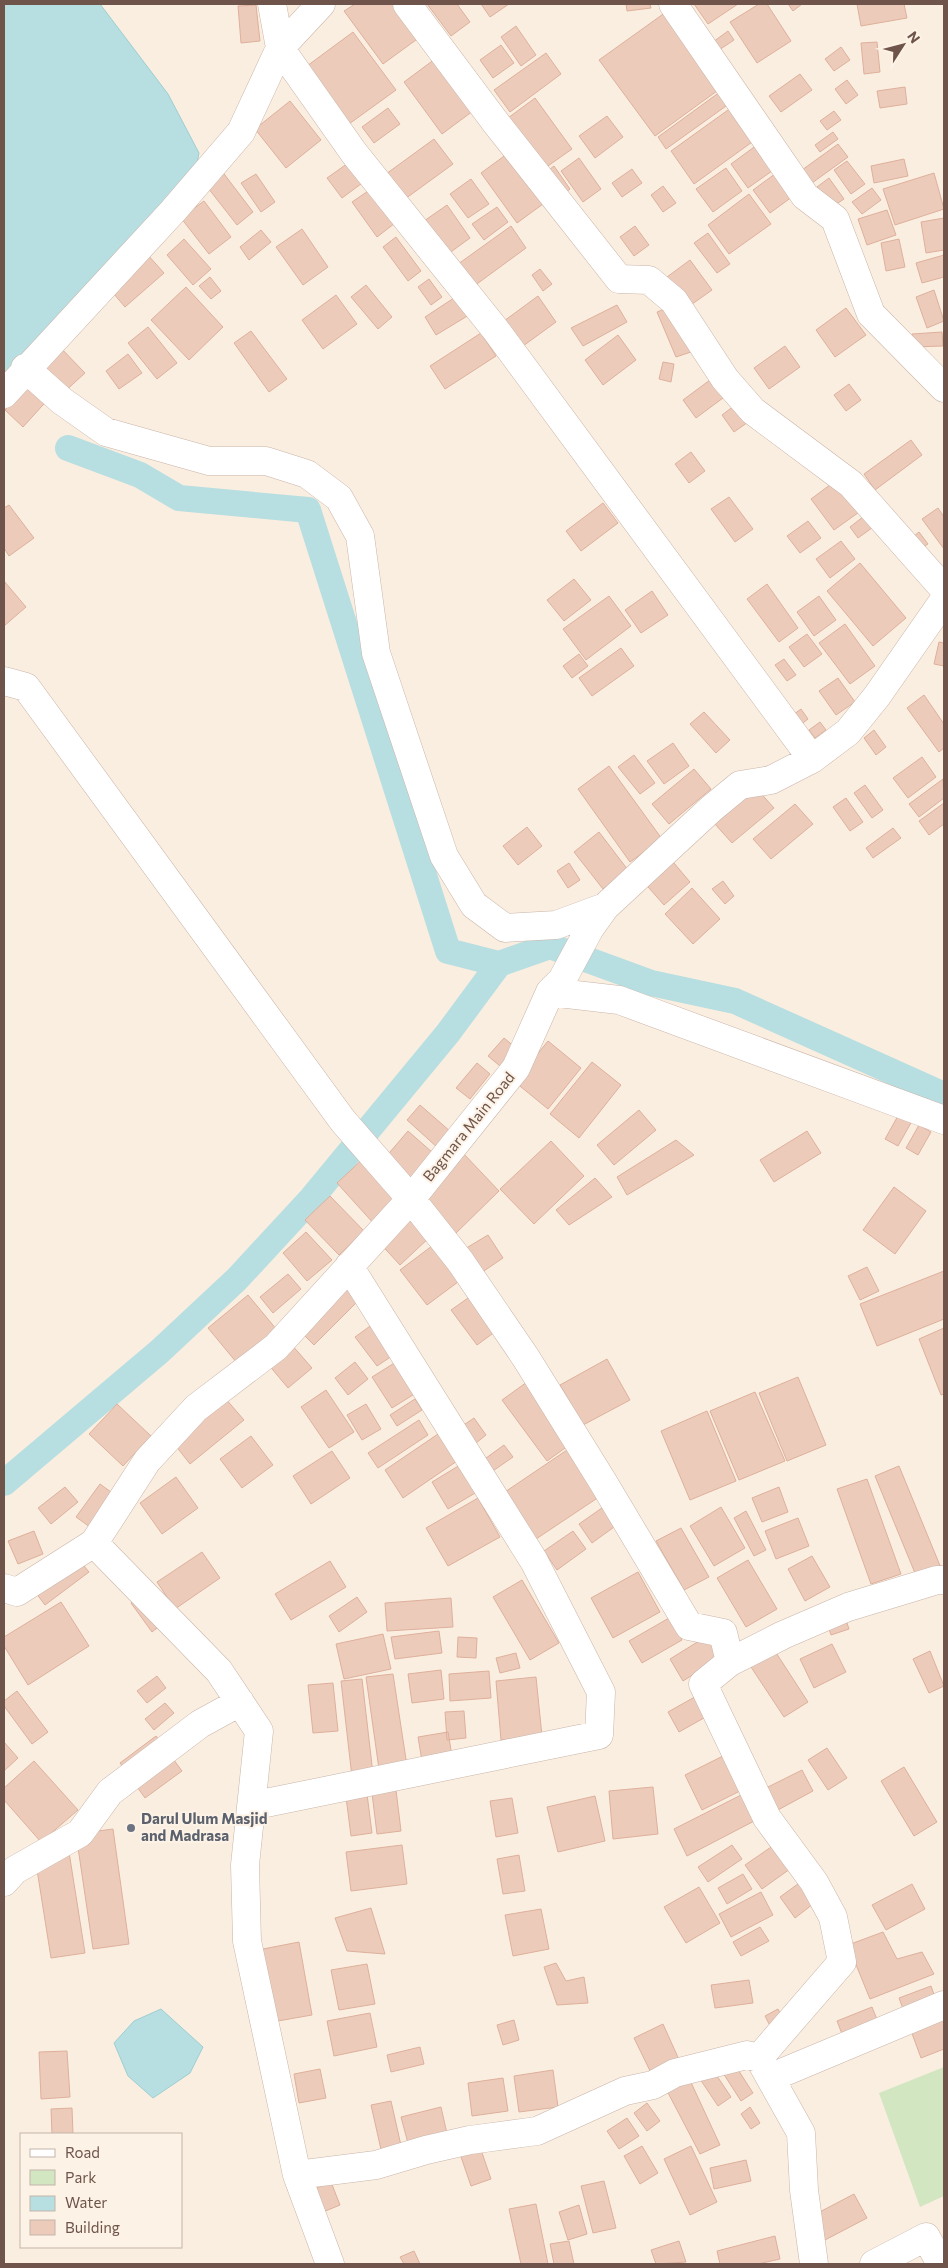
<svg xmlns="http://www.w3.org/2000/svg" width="948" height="2268" font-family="Commissioner,sans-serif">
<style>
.green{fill:#d2e6c1}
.water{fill:#b7dee1;stroke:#9eced2}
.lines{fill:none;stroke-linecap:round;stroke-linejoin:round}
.canal{stroke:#b7dee1;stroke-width:26}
.building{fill:#edcbba;stroke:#deb09c}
.minor-casing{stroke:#c9b5a9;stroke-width:29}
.minor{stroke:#fff;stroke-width:28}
.worship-dot{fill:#6b7280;stroke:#fdf2e6;stroke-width:2}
.labels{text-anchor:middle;stroke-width:4;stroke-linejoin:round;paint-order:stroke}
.street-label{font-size:15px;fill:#6e544a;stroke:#fdf2e6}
.worship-label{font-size:15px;font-weight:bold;fill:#5b616d;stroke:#fdf2e6;text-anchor:start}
</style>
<rect width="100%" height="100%" fill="#faeee0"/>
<path class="green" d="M944 2067V2196L920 2207 879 2093Z"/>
<path class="water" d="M4 4H100L168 94 199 153 196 168 4 383Z
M161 2009 203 2047 190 2073 153 2098 128 2076 114 2043 134 2021Z"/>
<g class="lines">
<path class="canal" d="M68 448 140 475 179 498 308 510 448 951 499 964 550 946 651 983 735 1001 944 1095
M4 1483 160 1351 237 1279 311 1199 448 1033 499 964"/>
</g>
<path class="building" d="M355 4H396L420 37 383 64 344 11Z
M427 4H457L470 22 451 36Z
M481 4H509L490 17Z
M626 4H650L651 8 627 11Z
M694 4H738L708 24Z
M759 4H767L791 41 757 63 730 22Z
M788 4H802L793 11Z
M857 4H904L907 18 861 26Z
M256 5 260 41 241 43 238 6Z
M666 12 721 88 655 136 599 60Z
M516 26 536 55 521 66 501 37Z
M728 31 734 40 719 50 713 42Z
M353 32 396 90 349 124 307 66Z
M877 42 880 72 864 74 861 43Z
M501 45 514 63 493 78 480 60Z
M841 47 850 60 834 71 825 59Z
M546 53 561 74 510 112 494 90Z
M439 56 477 108 442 134 404 82Z
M800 74 812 90 781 112 769 96Z
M847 80 858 95 846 104 835 89Z
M905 87 907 104 880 108 877 91Z
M724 89 733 101 666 149 658 137Z
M535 98 572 149 545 168 508 118Z
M290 101 321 140 286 168 255 129Z
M735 105 759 137 694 184 671 151Z
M388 108 400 124 374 143 362 127Z
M834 111 841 120 827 130 820 121Z
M607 116 623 137 595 158 579 136Z
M833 132 838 139 820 152 815 145Z
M434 139 453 164 405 199 386 174Z
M761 142 779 166 748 188 731 164Z
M838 144 848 157 812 183 802 170Z
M507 154 543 204 517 223 481 173Z
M579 158 601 189 583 202 561 171Z
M904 159 908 176 874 183 871 166Z
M351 161 365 181 342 198 327 178Z
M847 161 865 184 851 194 834 170Z
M218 166 253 212 237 225 201 179Z
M554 166 570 189 561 196 545 173Z
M726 168 742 191 713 212 696 189Z
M632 169 642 183 622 197 612 183Z
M779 171 796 194 770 213 753 190Z
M934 173 944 209 895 225 883 189Z
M256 174 275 202 261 212 241 183Z
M829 178 844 199 832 207 817 187Z
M471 179 489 204 468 218 450 194Z
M663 186 676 203 663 212 651 195Z
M374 187 399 220 377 237 352 202Z
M872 188 881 200 862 214 852 202Z
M749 194 771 224 729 254 708 225Z
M204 201 231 237 209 254 181 218Z
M447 205 470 238 448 254 424 221Z
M497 207 508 222 484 240 472 224Z
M887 210 896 235 867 245 858 219Z
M944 218V250L926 253 921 222Z
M511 226 526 248 470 289 454 267Z
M635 226 649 245 634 256 620 237Z
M302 229 328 267 303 285 276 247Z
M261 230 271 242 249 260 240 247Z
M708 233 730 264 717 273 694 243Z
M396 237 421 271 408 281 383 247Z
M184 239 211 269 193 285 167 255Z
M899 239 905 267 886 271 881 243Z
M147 254 164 273 125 307 108 287Z
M944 255V277L922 283 916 263Z
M690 260 712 290 688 307 667 277Z
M540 269 552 284 543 291 532 275Z
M210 277 221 291 211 299 199 286Z
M429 279 442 297 431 305 418 287Z
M366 285 392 317 378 329 351 297Z
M186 287 223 327 189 360 151 320Z
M934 290 944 321 927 328 916 297Z
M336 295 357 324 323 349 302 320Z
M457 296 469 315 436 335 425 317Z
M538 296 556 322 523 346 504 321Z
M617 305 627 322 583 346 571 328Z
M672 306 691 352 676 357 657 312Z
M846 308 866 335 835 357 816 330Z
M148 327 177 363 157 379 128 343Z
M251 331 287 379 269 392 234 343Z
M942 332 943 346 913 347 912 334Z
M481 333 496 356 445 389 430 366Z
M618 335 636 360 603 385 585 360Z
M57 344 85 373 62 394 35 365Z
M785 346 800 367 769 389 754 368Z
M128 354 142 373 119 389 106 371Z
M663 362 674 364 671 382 659 379Z
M34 378 52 395 23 427 5 410Z
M710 380 723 398 696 418 683 400Z
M849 384 861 400 846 411 834 395Z
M738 403 751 420 734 432 722 415Z
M911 440 922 455 875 490 864 474Z
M691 452 705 471 689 483 675 464Z
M838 479 862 510 834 530 811 499Z
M729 497 753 529 735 542 711 509Z
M603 503 618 523 581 551 566 531Z
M9 505 34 538 9 556 4 548V508Z
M938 508 944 517V549L922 519Z
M868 513 876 525 858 538 850 527Z
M808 521 821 538 800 553 787 536Z
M919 532 928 544 917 551 909 540Z
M841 541 855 559 830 578 816 559Z
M860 563 906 618 873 646 827 591Z
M574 579 591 600 564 621 547 600Z
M4 581 26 607 4 626Z
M767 584 798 628 779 642 747 599Z
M652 591 668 615 641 633 625 610Z
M609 596 631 626 586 660 563 629Z
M819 596 836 620 814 636 797 612Z
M845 624 875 666 850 684 819 643Z
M807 634 822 654 804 667 789 647Z
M939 642 944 643V666L934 664Z
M621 648 634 666 592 696 579 678Z
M579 654 588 666 572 678 563 666Z
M784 659 796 675 787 681 775 665Z
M838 678 855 702 836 715 819 691Z
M924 695 944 724V748L939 752 907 708Z
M801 709 808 719 794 730 786 720Z
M704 712 730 740 716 753 690 724Z
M820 722 826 730 815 738 809 730Z
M874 730 886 747 876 755 864 738Z
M673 743 689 766 664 784 647 761Z
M634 755 655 783 640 794 618 767Z
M922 757 936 777 908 798 893 778Z
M609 766 662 839 630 862 578 789Z
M694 769 711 789 669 824 652 804Z
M943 779 944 798 919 817 909 804Z
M865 785 883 810 872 818 854 793Z
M756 788 774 808 732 843 714 823Z
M846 798 863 822 850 831 833 807Z
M944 803V824L929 835 919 821Z
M795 804 813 824 771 859 753 839Z
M527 827 542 846 518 865 503 846Z
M893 828 901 838 873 858 866 848Z
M599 832 628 870 603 889 574 852Z
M668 856 690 882 664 905 641 879Z
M569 863 580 880 568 888 557 871Z
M723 881 734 896 725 904 712 889Z
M692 888 720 919 693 944 665 914Z
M504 1038 516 1048 500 1066 488 1056Z
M548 1041 581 1068 548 1109 515 1082Z
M592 1062 621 1085 579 1138 550 1114Z
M477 1063 490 1074 470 1099 456 1088Z
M420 1105 451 1132 438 1148 407 1120Z
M639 1110 656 1130 614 1165 597 1145Z
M899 1114 912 1121 898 1146 885 1139Z
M919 1125 931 1132 918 1155 906 1148Z
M408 1131 433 1153 410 1181 384 1159Z
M807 1131 821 1153 774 1182 760 1160Z
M676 1140 694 1155 627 1195 617 1177Z
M551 1141 584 1176 534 1224 500 1189Z
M462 1152 499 1191 454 1235 417 1195Z
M365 1157 403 1199 375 1225 337 1183Z
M595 1178 612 1197 569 1225 556 1210Z
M894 1187 926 1211 895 1254 863 1230Z
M330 1196 364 1231 339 1255 305 1220Z
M409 1211 431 1236 400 1265 377 1240Z
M306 1232 332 1260 307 1281 283 1253Z
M488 1235 503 1258 478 1275 463 1250Z
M436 1243 462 1279 427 1305 400 1270Z
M867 1267 879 1291 860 1300 848 1276Z
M944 1271V1319L877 1346 860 1304Z
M288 1274 301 1289 273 1313 260 1297Z
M345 1283 361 1298 314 1345 298 1329Z
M248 1295 277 1330 237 1363 208 1328Z
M471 1296 496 1331 477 1345 451 1310Z
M373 1324 395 1354 377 1366 355 1337Z
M944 1328V1394L941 1395 919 1339Z
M291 1344 312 1368 288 1388 268 1364Z
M607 1359 630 1400 583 1425 560 1385Z
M355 1362 368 1379 348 1395 335 1378Z
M396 1362 416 1393 392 1408 372 1377Z
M798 1377 826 1445 787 1461 759 1393Z
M527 1382 572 1443 547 1461 502 1400Z
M326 1390 354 1432 329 1448 301 1407Z
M755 1392 785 1461 739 1480 710 1411Z
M225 1398 244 1420 190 1464 172 1441Z
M415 1399 422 1410 397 1426 390 1415Z
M117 1404 151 1436 123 1466 89 1434Z
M366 1404 381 1429 362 1440 347 1415Z
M707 1411 736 1481 690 1500 661 1431Z
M474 1418 486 1435 471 1447 458 1429Z
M419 1420 428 1435 378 1468 368 1453Z
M441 1432 460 1459 403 1498 385 1470Z
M251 1436 273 1465 242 1488 220 1459Z
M504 1445 513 1457 490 1473 482 1461Z
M567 1450 599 1497 530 1543 499 1496Z
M332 1451 350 1478 311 1504 293 1476Z
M460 1465 477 1492 448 1509 432 1482Z
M899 1466 941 1568 917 1578 875 1476Z
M176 1477 198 1508 162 1534 140 1503Z
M867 1479 901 1574 871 1584 837 1489Z
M100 1484 115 1495 90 1527 76 1517Z
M65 1487 78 1502 51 1524 38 1508Z
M779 1487 788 1512 762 1522 752 1498Z
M478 1498 500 1537 448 1566 426 1528Z
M609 1503 621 1522 592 1543 579 1524Z
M721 1507 745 1548 714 1566 690 1526Z
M746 1511 766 1550 754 1556 734 1518Z
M798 1518 809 1546 776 1559 765 1531Z
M681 1528 709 1577 684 1590 656 1541Z
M34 1531 43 1554 18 1564 8 1541Z
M573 1531 586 1549 557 1570 544 1551Z
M202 1552 220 1578 175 1609 157 1582Z
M812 1556 830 1587 805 1601 788 1569Z
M79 1560 89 1572 45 1605 36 1593Z
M748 1560 777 1609 746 1627 717 1578Z
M330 1561 346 1587 291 1620 275 1594Z
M638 1572 660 1612 613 1638 591 1598Z
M522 1580 559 1643 530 1660 493 1597Z
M140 1595 162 1624 152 1632 131 1603Z
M357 1597 367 1612 339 1632 329 1616Z
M451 1598 453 1627 387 1631 385 1603Z
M61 1602 89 1646 28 1685 4 1646V1637Z
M845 1617 849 1629 831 1635 827 1623Z
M669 1618 682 1640 642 1663 629 1641Z
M439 1631 442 1653 395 1659 391 1637Z
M383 1634 391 1669 344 1679 336 1644Z
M707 1636 721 1657 683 1681 670 1659Z
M458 1637 477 1638 476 1658 457 1657Z
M832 1644 846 1672 814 1688 800 1659Z
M771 1645 808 1702 784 1717 747 1661Z
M930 1651 944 1686 929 1693 913 1659Z
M516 1653 520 1668 500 1673 496 1658Z
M441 1670 444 1699 412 1703 408 1674Z
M489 1671 491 1698 450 1701 449 1674Z
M393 1674 407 1766 379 1769 366 1677Z
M157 1676 166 1688 147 1703 137 1691Z
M536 1677 542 1736 501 1740 496 1681Z
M362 1679 373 1774 352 1777 341 1681Z
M333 1683 338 1731 313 1733 308 1685Z
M17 1691 48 1732 32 1744 4 1706V1701Z
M700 1694 711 1714 679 1732 668 1712Z
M165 1703 174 1713 154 1730 145 1719Z
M464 1711 466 1738 447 1740 445 1712Z
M448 1732 453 1762 423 1767 418 1737Z
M156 1736 182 1771 145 1798 120 1763Z
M4 1742 18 1758 4 1771Z
M827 1748 847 1778 828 1790 808 1760Z
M727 1754 744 1789 702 1810 685 1775Z
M34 1761 78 1810 41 1842 4 1800V1788Z
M904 1767 937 1822 914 1836 881 1781Z
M802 1770 813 1791 776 1811 764 1789Z
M653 1787 658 1834 613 1839 609 1791Z
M396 1790 401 1831 377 1834 372 1793Z
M747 1792 760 1818 687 1856 674 1829Z
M367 1794 372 1833 351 1836 346 1797Z
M595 1796 605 1841 558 1852 547 1807Z
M512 1798 518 1833 496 1837 490 1801Z
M113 1829 129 1944 93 1949 76 1834Z
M402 1845 407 1884 351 1891 346 1852Z
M732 1845 742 1859 708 1882 698 1867Z
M774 1845 790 1869 762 1889 745 1865Z
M69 1852 85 1953 51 1958 35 1857Z
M519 1855 525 1891 503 1894 497 1859Z
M743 1874 752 1889 727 1904 718 1888Z
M802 1881 817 1901 795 1918 780 1897Z
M912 1884 925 1909 886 1930 872 1905Z
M699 1887 720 1923 686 1943 664 1907Z
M761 1892 773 1915 731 1937 719 1914Z
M371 1908 385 1954 347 1951 335 1918Z
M541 1909 549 1949 513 1956 505 1915Z
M760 1927 769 1941 741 1956 733 1942Z
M883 1932 897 1959 922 1952 934 1974 870 1999 848 1945Z
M299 1942 312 2015 272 2022 258 1950Z
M556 1963 566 1981 584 1977 588 2003 557 2005 544 1967Z
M367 1964 375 2004 339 2010 331 1970Z
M749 1980 753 2003 715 2008 711 1985Z
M931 1986 944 2022V2049L921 2058 899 1998Z
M872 2007 886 2042 851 2057 837 2021Z
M778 2009 793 2039 780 2045 765 2016Z
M370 2013 377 2047 334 2056 327 2021Z
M514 2020 519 2040 503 2045 497 2025Z
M663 2024 681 2064 653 2077 634 2038Z
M420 2047 424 2064 391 2072 387 2055Z
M67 2051 70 2097 41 2099 39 2052Z
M735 2065 753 2093 741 2101 723 2073Z
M320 2069 326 2098 299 2103 294 2074Z
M553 2070 558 2107 519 2112 514 2076Z
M713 2070 731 2097 718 2106 700 2079Z
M688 2076 720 2145 700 2154 665 2087Z
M503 2078 508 2111 472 2116 468 2083Z
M391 2101 402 2150 382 2154 371 2105Z
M647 2103 660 2121 647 2131 634 2113Z
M441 2107 448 2138 409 2147 401 2117Z
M750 2107 760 2123 751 2129 741 2114Z
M72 2108 73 2134H52L51 2109Z
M627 2118 639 2136 619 2149 607 2131Z
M642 2146 658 2173 640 2184 624 2156Z
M691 2146 717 2202 690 2215 664 2159Z
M480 2147 491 2179 471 2186 460 2154Z
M746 2160 751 2181 714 2189 710 2168Z
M604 2181 616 2228 593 2233 581 2186Z
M331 2182 340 2205 323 2212 314 2189Z
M854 2194 867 2218 825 2240 812 2216Z
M536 2204 548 2264H521L509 2209Z
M579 2205 587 2234 568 2240 559 2212Z
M775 2236 780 2259 758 2264H720L717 2251Z
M569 2241 574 2264H554L550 2244Z
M679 2241 686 2262 656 2264 651 2250Z
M414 2251 420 2264H404L400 2257Z"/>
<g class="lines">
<defs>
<path id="minor" d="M272 4 280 48 354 153 495 329 812 759
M407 4 496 123 619 279 649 280 674 301 725 379 753 411 851 484 944 589
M673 4 805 196 835 219 871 314 944 388
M25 368 62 401 106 432 209 461H266L307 474 339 498 360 536 376 653 444 856 474 905 505 928 556 925 605 907
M4 394 173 211 241 132 280 48 321 4
M4 681 26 687 343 1121 411 1199 460 1261 526 1358 603 1482 689 1626 723 1633 730 1662 703 1684 767 1818 814 1882 833 1917 842 1962 759 2058 801 2133 804 2190 814 2264
M550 992 619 1000 944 1120
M94 1543 219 1671 259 1731 245 1865 247 1941 297 2175 330 2264
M4 1588 17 1592 94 1543 147 1461 196 1408 276 1347 411 1199 516 1068 550 992 562 980 590 928 605 907 712 808 740 785 771 780 812 759 848 732 877 696 944 600
M730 1662 783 1635 848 1607 937 1580H944
M251 1806 599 1735 601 1692 534 1561 349 1266
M4 1882 15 1870 80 1833 110 1792 200 1724 240 1702
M772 2077 944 2005
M297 2175 376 2165 426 2150 470 2140 537 2131 625 2091 653 2085 675 2073 747 2055 759 2058
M874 2264 926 2237 941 2264"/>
</defs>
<use href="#minor" class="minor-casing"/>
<use href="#minor" class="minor"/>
</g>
<circle class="worship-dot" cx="131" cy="1828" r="5"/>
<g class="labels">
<g class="street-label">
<text transform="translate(469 1127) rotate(-51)" y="5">Bagmara Main Road</text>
</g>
<g class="worship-label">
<text x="141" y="1824">Darul Ulum Masjid<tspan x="141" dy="17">and Madrasa</tspan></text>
</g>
</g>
<rect width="948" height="2268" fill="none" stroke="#6e544a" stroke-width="10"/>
<rect x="20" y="2133" width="162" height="115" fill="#fdf2e6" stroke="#c4b3a8"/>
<rect x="30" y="2149" width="25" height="8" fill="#ffffff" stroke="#c4b3a8"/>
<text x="65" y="2158" font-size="15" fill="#6e544a">Road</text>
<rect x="30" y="2170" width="25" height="15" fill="#d2e6c1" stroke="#c4b3a8"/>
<text x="65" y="2183" font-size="15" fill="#6e544a">Park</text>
<rect x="30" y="2196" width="25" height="15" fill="#b7dee1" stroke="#c4b3a8"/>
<text x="65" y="2208" font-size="15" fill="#6e544a">Water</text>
<rect x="30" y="2220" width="25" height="15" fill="#edcbba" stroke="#c4b3a8"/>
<text x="65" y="2233" font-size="15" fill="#6e544a">Building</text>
<g transform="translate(903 45) rotate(54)" stroke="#fdf2e6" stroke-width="4" paint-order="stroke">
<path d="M0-4L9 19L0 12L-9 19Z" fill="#6e544a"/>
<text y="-8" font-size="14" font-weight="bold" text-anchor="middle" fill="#6e544a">N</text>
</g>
</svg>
